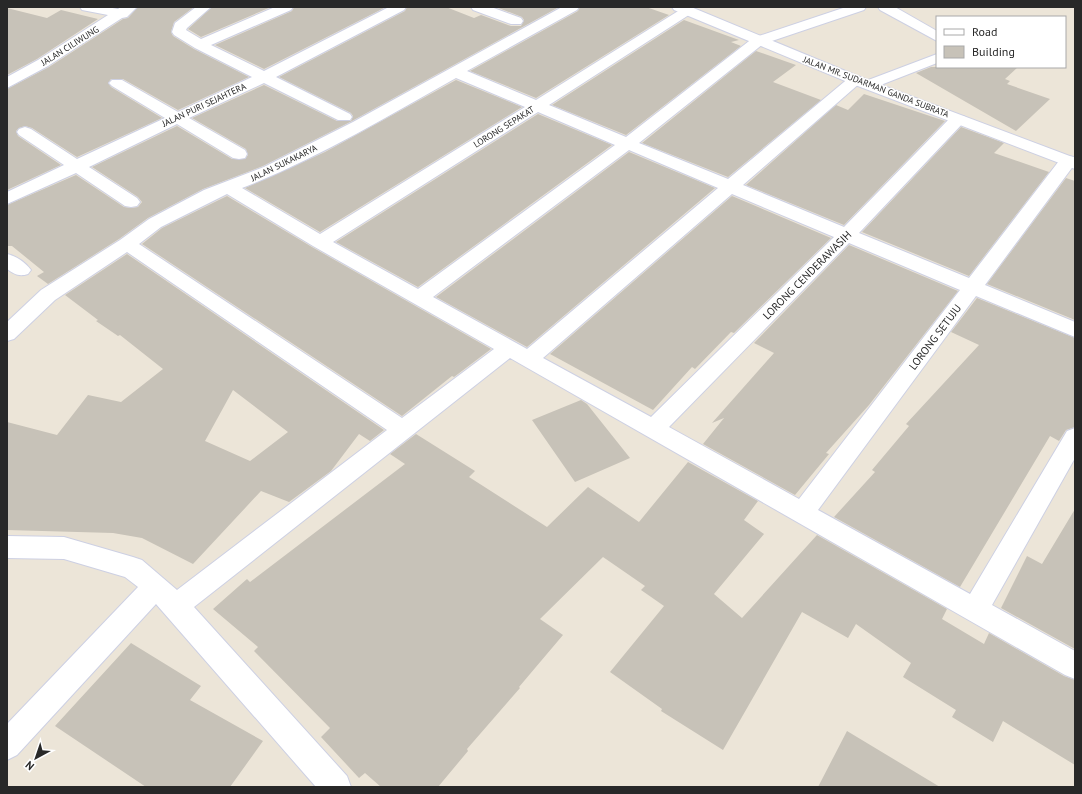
<svg xmlns="http://www.w3.org/2000/svg" width="1082" height="794" font-family="'PT Sans',sans-serif">
<style>
.building{fill:#c7c2b8;fill-rule:evenodd}
.lines{fill:none;stroke-linecap:round;stroke-linejoin:round}
.minor-casing{stroke:#cdd0e3;stroke-width:2}
.tertiary-casing{stroke:#cdd0e3;stroke-width:2}
.minor{fill:#fff;fill-rule:evenodd}
.tertiary{fill:#fff;fill-rule:evenodd}
.labels{text-anchor:middle;stroke-width:3;stroke-linejoin:round;paint-order:stroke}
.far-street-label{font-size:9px;fill:#282828;stroke:#fff}
.street-label{font-size:11px;fill:#282828;stroke:#fff}
</style>
<rect width="100%" height="100%" fill="#ece5d8"/>
<path class="building" d="M138 7H194L174 22 171 32 173 36 194 49 249 77 178 110 123 79H111L108 83 111 87 162 118 77 157 32 128 25 126 19 128 16 131 18 136 61 165 7 190V89L49 67 123 19 128 18Z
M212 7H271L201 37 188 29Z
M294 7H386L264 69 215 45 292 11Z
M407 7H446L474 18 481 15 511 26H521L524 20 522 17 496 7H559L352 121 263 166 203 189 148 218 119 239 48 284 37 276 44 272 12 246H7V205L76 175 124 207 131 208 138 207 142 202 138 197 92 167 177 126 232 159H245L248 155 246 149 192 118 264 85 337 121H351L353 116 351 113 279 77 405 11Z
M580 7H646L669 15 536 98 470 71 578 11Z
M7 8 47 18 61 10 98 19 37 59 7 75Z
M684 20 739 40 731 42 741 46 626 135 552 105Z
M756 51 796 65 773 82 821 100 728 177 642 143Z
M931 67H1018L1005 79 1010 81 1007 84 1050 99 1016 131 916 73Z
M456 80 522 107 320 232 245 188 325 152Z
M864 94 945 121 844 225 746 185 836 105 848 110Z
M538 114 612 145 418 287 336 242Z
M961 127 1004 143 994 153 1049 172 969 276 862 232Z
M629 152 715 188 527 347 436 297Z
M1066 178 1075 181V320L987 284Z
M227 196 312 247 491 349 454 377 452 376 402 416 142 244 162 228Z
M732 196 831 238 734 333 731 332 695 369 692 367 653 410 550 354Z
M849 245 958 291 869 405 826 453 829 454 795 495 703 444 724 418 712 423 774 353 754 343Z
M127 254 384 430 370 441 359 434 331 471 289 502 261 491 193 564 142 538 113 533 7 530V422L57 435 88 395 121 402 163 369 120 335 118 336 96 321 98 320 65 295ZM233 390 288 432 250 461 205 441Z
M977 298 1075 338V427L1066 430 1059 441 1050 436 960 587 834 517 875 472 872 470 909 426 906 424 979 345 951 332Z
M581 400 587 404 630 458 575 482 532 420Z
M416 434 475 471 469 477 547 527 588 487 639 522 688 462 758 501 744 520 764 534 714 594 742 618 817 535 947 609 942 619 984 644 989 633 1064 676 1075 680V765L1003 721 993 742 952 717 956 710 903 677 911 663 856 624 848 638 802 612 723 750 661 711 662 709 610 672 664 606 641 590 645 586 603 557 540 619 563 635 519 687 520 688 467 749 468 751 438 787H381L365 773 359 778 321 737 330 728 254 651 258 647 213 609 247 579 250 582 405 464 390 454Z
M1075 509V649L1001 608 1027 556 1042 564Z
M131 643 201 686 190 700 263 741 230 787H146L55 726Z
M847 731 940 787H818Z"/>
<g class="lines">
<defs>
<path id="minor" d="M80 7H107L118 9 121 7H137L127 17 122 18 48 66 7 88V77L38 60 108 15 82 10Z
M196 7H211L187 28 186 30 201 39 275 7H293L291 10 211 45 264 71 389 7H406L404 10 276 77 350 114 352 117 350 120H338L264 83 189 118 245 150 247 154 245 158 239 159 233 158 177 124 89 167 137 198 140 202 137 206 131 207 125 206 76 173 7 204V192L64 165 19 135 17 132 19 129 25 127 31 129 77 159 165 118 112 86 109 83 112 80H122L178 112 252 77 195 48 174 35 172 32 175 23Z
M471 7H491L521 18 523 21 521 24H511L473 10Z
M562 7H579L577 10 467 71 536 100 683 8H693L695 11 549 105 626 137 753 38 846 7H866L864 10 763 44 639 143 728 179 850 77H860L863 80 860 83 743 185 844 227 952 116H964L966 119 964 122 859 233 969 278 1062 157 1068 156 1074 157V165L985 285 1075 322V337L976 296 818 510 970 594 1067 431 1075 428V458L992 605 1075 651V679L1065 675 510 358 194 607 347 776 351 787H316L156 604 17 755 7 760V724L138 587 125 577 64 559 7 558V536L64 537 133 557 142 560 177 590 387 430 127 252 55 300 14 339 7 341V322L41 290 120 240 149 219 204 190 264 167 353 122ZM456 78 525 107 320 234 242 188C317 159 386 117 456 78ZM538 112 615 145 418 289 333 242ZM629 150 718 188 527 349 433 297ZM227 194 313 246 494 349 402 418 139 244 161 227ZM732 194 834 237 651 417 543 358ZM849 243 960 290 799 499 669 427Z
M878 7H895L937 31V41L880 10Z
M937 54V63L873 88H863L860 85 863 82Z
M7 254C16 256 25 262 31 270L28 274C19 277 14 274 7 269Z"/>
<path id="tertiary" d="M672 7H691L860 77 1075 158V169L850 83 674 10Z"/>
</defs>
<use href="#minor" class="minor-casing"/>
<use href="#tertiary" class="tertiary-casing"/>
<use href="#minor" class="minor"/>
<use href="#tertiary" class="tertiary"/>
</g>
<g class="labels">
<g class="far-street-label">
<text transform="translate(70 46) rotate(-32)" y="3">JALAN CILIWUNG</text>
<text transform="translate(876 87) rotate(21)" y="3">JALAN MR. SUDARMAN GANDA SUBRATA</text>
<text transform="translate(204 105) rotate(-25)" y="3">JALAN PURI SEJAHTERA</text>
<text transform="translate(504 127) rotate(-32)" y="3">LORONG SEPAKAT</text>
<text transform="translate(284 163) rotate(-26)" y="3">JALAN SUKAKARYA</text>
</g>
<g class="street-label">
<text transform="translate(807 275) rotate(-45)" y="4">LORONG CENDERAWASIH</text>
<text transform="translate(935 337) rotate(-53)" y="4">LORONG SETUJU</text>
</g>
</g>
<rect width="1082" height="794" fill="none" stroke="#282828" stroke-width="16"/>
<rect x="936" y="16" width="130" height="52" fill="#ffffff" stroke="#a9a9a9"/>
<rect x="944" y="29" width="20" height="6" fill="#ffffff" stroke="#a9a9a9"/>
<text x="972" y="36" font-size="12" fill="#282828">Road</text>
<rect x="944" y="46" width="20" height="12" fill="#c7c2b8" stroke="#a9a9a9"/>
<text x="972" y="56" font-size="12" fill="#282828">Building</text>
<g transform="translate(36 758) rotate(220)" stroke="#ffffff" stroke-width="3" paint-order="stroke">
<path d="M0-3L7 15L0 10L-7 15Z" fill="#282828"/>
<text y="-6" font-size="11" font-weight="bold" text-anchor="middle" fill="#282828">N</text>
</g>
</svg>
